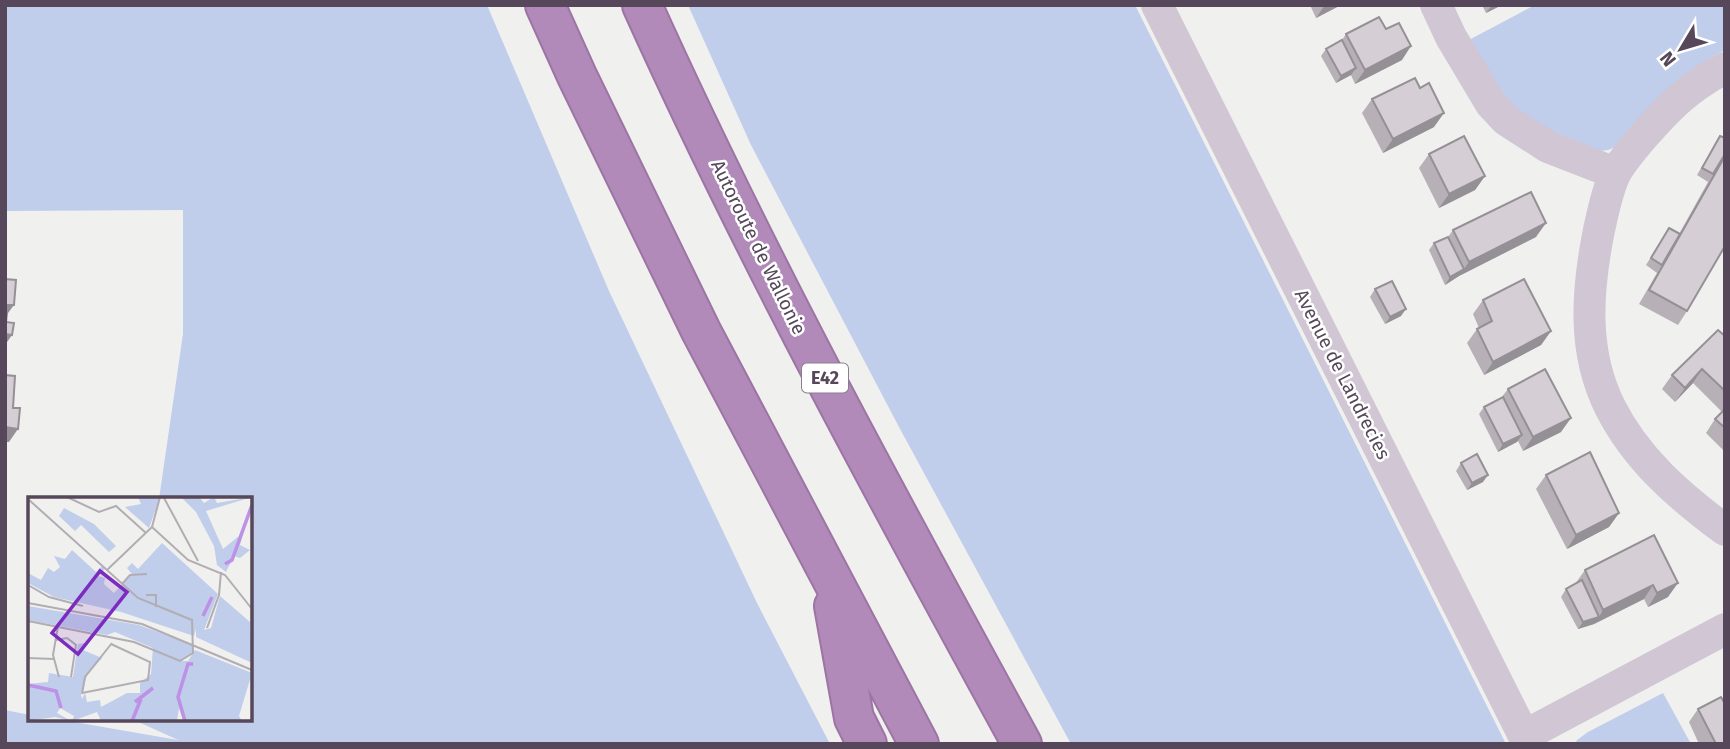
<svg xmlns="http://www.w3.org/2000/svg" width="1730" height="749" font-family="'Fira Sans',sans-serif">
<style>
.green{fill:#c0cdeb}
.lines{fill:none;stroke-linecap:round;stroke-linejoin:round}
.highway-casing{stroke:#9d75a5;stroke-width:42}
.street{stroke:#d1c6d4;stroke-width:32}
.highway{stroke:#b18ab9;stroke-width:38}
.wall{fill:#b7b1b7}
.shaded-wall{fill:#959095}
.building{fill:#d5ced5;stroke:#959095;stroke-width:2}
.labels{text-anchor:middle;stroke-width:5;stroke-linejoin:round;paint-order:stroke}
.shield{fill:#fff;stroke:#897f8c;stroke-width:2}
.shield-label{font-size:18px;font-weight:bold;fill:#56485a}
.street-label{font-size:19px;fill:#56485a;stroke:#fff}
.inset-river{fill:none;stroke:#bd91e5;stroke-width:3.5}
.inset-road{fill:none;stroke:#b2adb3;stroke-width:2}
.view{fill:#7b2cbf;fill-opacity:0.15;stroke:#7b2cbf;stroke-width:3.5}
.inset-edge{fill:none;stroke:#56485a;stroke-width:3.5}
</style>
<rect width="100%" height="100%" fill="#f0f1ee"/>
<path class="green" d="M5 5H487L609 291 757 603 830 744H5V710L30 715V719H57L178 740 132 719H250V499H159L183 334V210L5 211Z
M688 5H1135L1506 744H1071L899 427 751 145Z
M1535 5H1725V50L1710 58 1668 93 1620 145 1608 150 1593 152 1522 123 1467 41Z
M1663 693 1691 744H1575L1577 740 1588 732Z"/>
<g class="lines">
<defs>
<path id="highway" d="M545 5 577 76 701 331 919 744
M642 5C756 258 889 501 1022 744
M834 606 854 718 867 744"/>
</defs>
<use href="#highway" class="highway-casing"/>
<path class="street" d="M1157 5 1528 744
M1436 5 1451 37 1491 104 1506 120 1548 147 1615 173
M1725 68C1687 88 1668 108 1640 140 1632 150 1621 162 1615 174 1607 191 1603 212 1599 230 1587 290 1582 351 1610 407 1636 459 1679 496 1725 530
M1524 736 1725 629"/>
<use href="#highway" class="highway"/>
</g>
<path class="wall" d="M1310 5H1341L1316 18Z
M1482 5H1502L1486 13Z
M1346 34 1402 60 1355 84 1351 75 1336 83 1321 56 1326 49 1342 40Z
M1420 88 1434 127 1383 153 1362 113 1372 99Z
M1720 136 1725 138 1687 311 1678 325 1639 304 1657 273 1646 265 1669 228 1679 234 1708 182 1697 175Z
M1429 154 1485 176 1475 190 1439 208 1419 168Z
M1453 230 1536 237 1459 276 1445 285 1429 250 1434 243 1448 237Z
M1375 289 1401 316 1385 324 1370 297Z
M1483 300 1551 331 1541 345 1484 375 1467 343 1477 329 1479 328 1473 314Z
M1725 336V452L1706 433 1715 419 1722 412 1693 383 1675 402 1662 389 1672 375Z
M1508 389 1561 432 1523 451 1518 441 1498 452 1479 414 1484 407 1501 398Z
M1461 463 1483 482 1467 490 1456 471Z
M1546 475 1619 513 1609 527 1567 549 1536 489Z
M1654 535 1668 597 1648 607 1644 599 1594 624 1578 629 1561 597 1566 589 1575 584 1585 570Z
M1698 709 1725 744H1699L1689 722Z"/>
<path class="shaded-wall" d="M1325 5H1341L1316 18Z
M1492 5H1502L1486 13Z
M1411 46 1402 60 1355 84 1365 70Z
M1356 68 1351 75 1336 83 1341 76Z
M1444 113 1434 127 1383 153 1393 139Z
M1485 176 1475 190 1439 208 1449 194Z
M1546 223 1536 237 1459 276 1445 285 1450 277 1464 269 1469 262Z
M8 305H14L5 317Z
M1406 309 1401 316 1385 324 1390 317Z
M1551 331 1541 345 1484 375 1493 362Z
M5 334 12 335 5 345Z
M1702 369 1693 383 1675 402 1685 388Z
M1571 418 1561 432 1523 451 1533 437Z
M5 427 18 429 9 442H5Z
M1522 435 1517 442 1498 452 1503 444Z
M1488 475 1483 482 1467 490 1472 483Z
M1619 513 1609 527 1567 549 1576 535Z
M1678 583 1668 597 1648 607 1657 593Z
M1653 585 1644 599 1594 624 1578 629 1583 622 1599 617 1603 610Z"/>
<path class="building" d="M1379 17 1386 29 1399 23 1411 46 1365 70 1346 34Z
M1342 40 1356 68 1341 76 1326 49Z
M1415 78 1420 88 1429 83 1444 113 1393 139 1372 99Z
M1464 136 1485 176 1449 194 1429 154Z
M1720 136 1725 138V154L1713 174 1702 168Z
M1725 156V246L1687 311 1649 290Z
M1531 192 1546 223 1469 262 1453 230Z
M1669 228 1680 234 1662 265 1651 258Z
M1448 237 1464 269 1450 277 1434 243Z
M5 279 16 280 14 305H8L6 322 14 323 12 335 5 334Z
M1524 279 1551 331 1493 362 1477 329 1492 321 1483 300Z
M1392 281 1406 309 1390 317 1375 289Z
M1718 330 1725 336V391L1702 369 1685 388 1672 375Z
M1545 369 1571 418 1533 437 1508 389Z
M5 375 15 376 13 408H20L18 429 5 427Z
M1503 397 1522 435 1503 444 1484 407Z
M1725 409V428L1715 419Z
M1590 452 1619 513 1576 535 1546 475Z
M1477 454 1488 475 1472 483 1461 463Z
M1654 535 1678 583 1657 593 1653 585 1603 610 1585 570Z
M1582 580 1599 617 1583 622 1566 589Z
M1721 697 1725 704V744H1716L1698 709Z"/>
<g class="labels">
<rect class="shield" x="802" y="363.5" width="46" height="29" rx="5"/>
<g class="shield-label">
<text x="825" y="384">E42</text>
</g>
<g class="street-label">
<text transform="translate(759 247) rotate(64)" y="7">Autoroute de Wallonie</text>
<text transform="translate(1343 374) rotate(63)" y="7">Avenue de Landrecies</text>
</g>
</g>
<g transform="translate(28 497)">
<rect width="224" height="224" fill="#f0f1ee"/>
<path d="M110 0H132L121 31 97 10 113 7ZM153 0H171L176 6 186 0 189 6 224 0 178 14 195 52 211 39 224 5 212 48 222 53 212 61 206 59 198 75 189 68 186 49 168 15ZM36 11 66 27 88 49 81 55 53 28 47 34 31 19ZM134 46 190 97 176 133 183 131 192 99 222 125 224 166 168 140V132L166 139 93 115 26 100 0 86V76L13 83 20 71 26 75 32 70 26 59 37 62 44 53 68 75 74 69 77 72 70 79 77 81 76 87 86 96 104 77 99 71 104 66 110 72ZM0 109 111 128 165 148V155L152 164H160L167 153 224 176 211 219 214 224H155L151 211 149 224H73L69 215 44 224 46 219 32 211 29 216 43 224 27 220 0 224V187L20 185 21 176 45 180 50 147 56 146 55 153 74 161 59 178 53 198 54 202 57 196 59 205 72 203 73 210 99 196H112V186L123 177 125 151 87 135 79 138 0 123Z" fill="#c0cdeb"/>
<path class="inset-river" d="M197 67 204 63 224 8M175 119 184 100M0 188 28 194 33 211M107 205 125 191M104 224 113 202M157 224 150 200 160 167H165"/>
<path class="inset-road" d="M39 0 71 15 88 9 118 36M136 1 170 64M0 2 110 101 164 123 165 156 152 164 106 145 0 124M124 30 160 63 197 78 224 112M79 73 124 30 132 0M94 87 102 78 119 77M0 88 21 100 55 109M118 98H128V110M0 106 114 127 224 173M30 129 25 158 31 180M179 131 191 98 193 75M28 143 39 141 48 148 43 180M0 161 26 162M54 196 120 183 122 165 83 147M54 197 57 180 84 146"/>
<path class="view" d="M72 74 99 95 50 157 24 136Z"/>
<rect width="224" height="224" class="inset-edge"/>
</g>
<rect width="1730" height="749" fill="none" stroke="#56485a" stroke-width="14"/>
<g transform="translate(1681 49) rotate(232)" stroke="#ffffff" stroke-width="5" paint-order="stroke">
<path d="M0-5L12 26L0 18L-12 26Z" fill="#56485a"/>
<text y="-10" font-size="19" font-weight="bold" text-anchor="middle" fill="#56485a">N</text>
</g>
</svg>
